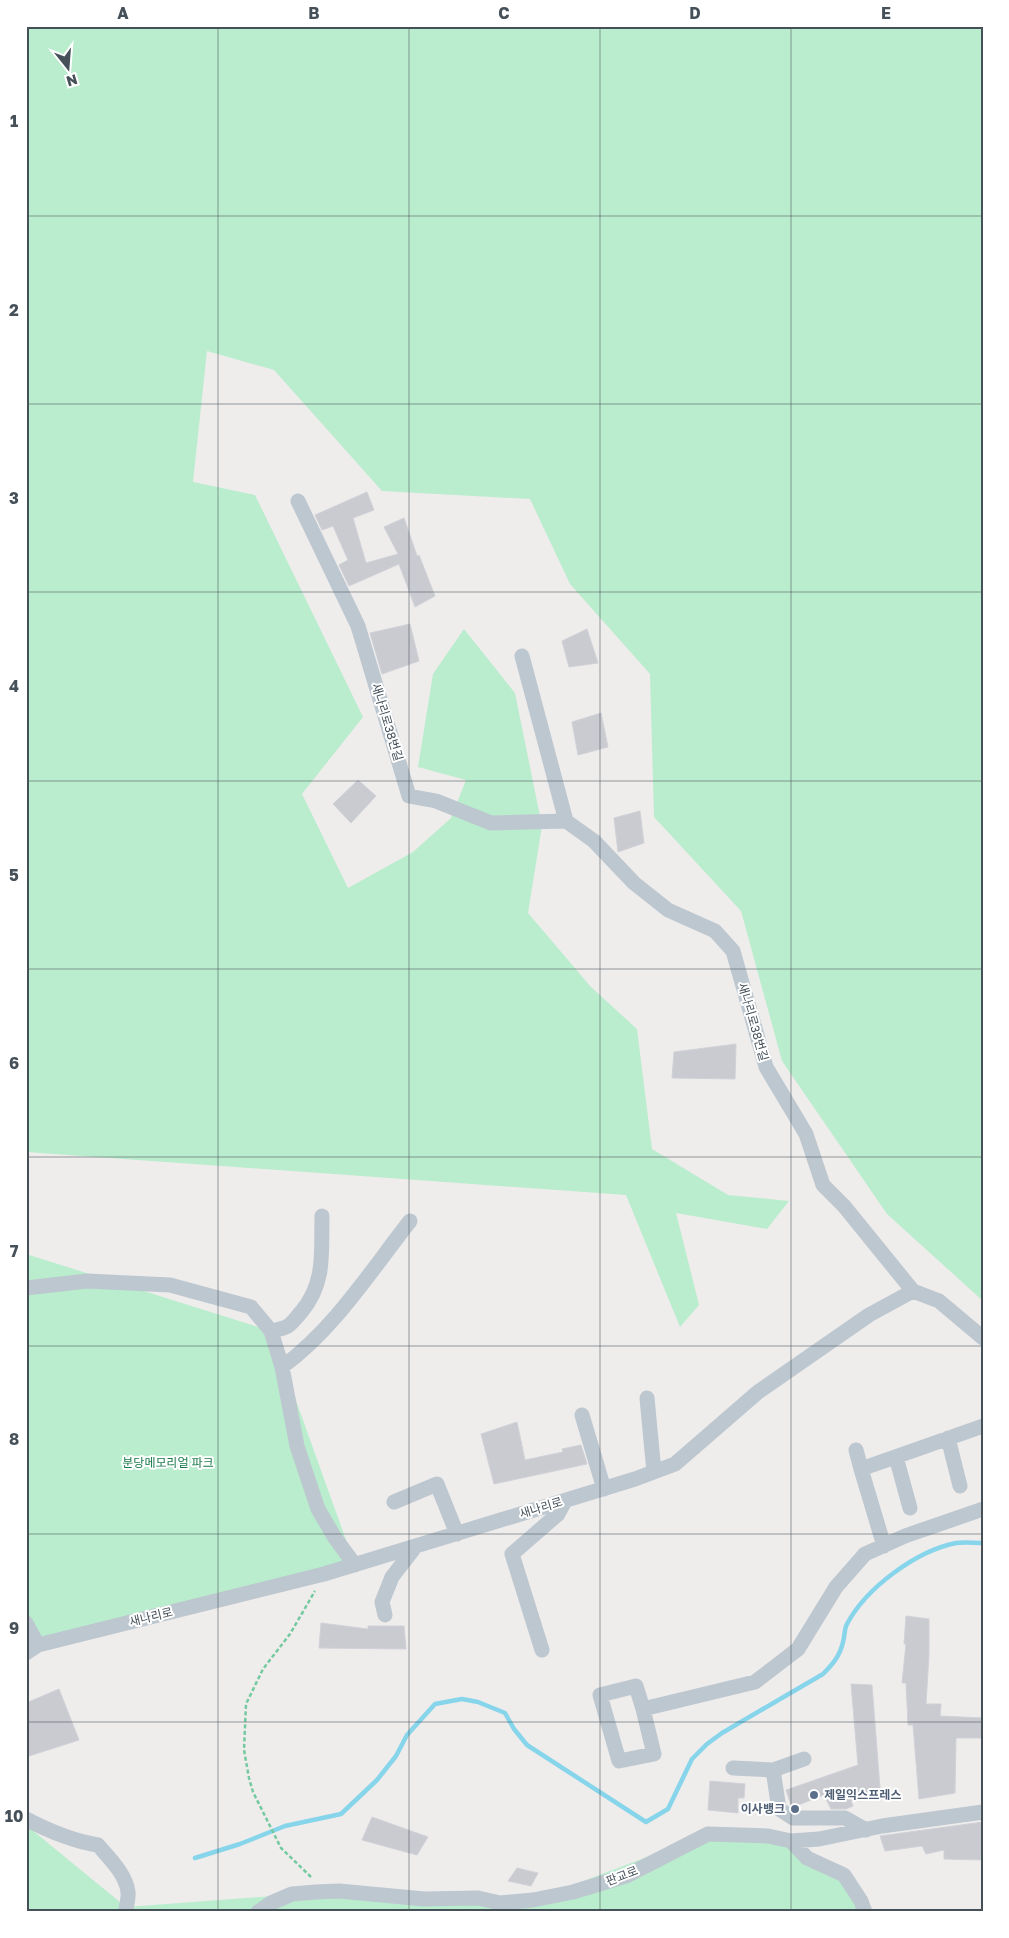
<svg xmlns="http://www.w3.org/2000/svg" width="1009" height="1938" font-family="'Golos Text','Noto Sans KR',sans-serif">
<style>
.green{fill:#baedce}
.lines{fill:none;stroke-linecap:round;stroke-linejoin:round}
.stream{stroke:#87d5ea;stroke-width:4.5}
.building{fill:#c9cbd1;stroke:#d0d2d8}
.path{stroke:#73ca9f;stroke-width:2.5;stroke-dasharray:4 2.5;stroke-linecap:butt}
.minor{stroke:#bdc7cf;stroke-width:15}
.grid{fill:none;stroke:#455059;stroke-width:1;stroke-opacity:0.55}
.service-dot{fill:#5c6f8a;stroke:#fff;stroke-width:2}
.labels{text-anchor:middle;stroke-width:4;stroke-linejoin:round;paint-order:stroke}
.street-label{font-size:12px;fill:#455059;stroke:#fff}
.park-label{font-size:12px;fill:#187848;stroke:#fff}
.service-label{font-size:12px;font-weight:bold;fill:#4e5e75;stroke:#fff;text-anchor:start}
.neatline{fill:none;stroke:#455059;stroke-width:2}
.grid-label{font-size:16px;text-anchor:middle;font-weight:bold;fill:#455059}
</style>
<rect width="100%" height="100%" fill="#efecec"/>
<path class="green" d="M26 26H983V1301L887 1214 782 1061 741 911 654 817 650 674 570 584 530 499 382 491 274 370 207 351 193 482 255 495 363 717 302 794 348 888 413 852 451 818 466 780 418 767 433 674 464 629 515 693 542 826 528 913 591 987 637 1029 652 1149 728 1195 789 1201 767 1229 676 1213 699 1305 680 1327 626 1195 26 1152Z
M26 1254 271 1331 355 1565 26 1655Z
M26 1825 126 1907 326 1892 533 1900 708 1834 791 1841 849 1880 864 1912H26Z"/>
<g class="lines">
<path class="stream" d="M195 1858 240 1844 285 1826 341 1814 377 1780 396 1756 407 1735 435 1704 462 1699 478 1702 505 1713 514 1729 527 1745 646 1822 668 1809 692 1759 707 1744 722 1733 823 1674C832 1665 840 1656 843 1642 845 1636 844 1629 847 1624 866 1588 916 1551 956 1543 964 1542 974 1543 983 1543"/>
</g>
<path class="building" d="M367 492 374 510 353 518 366 563 398 554 384 527 404 518 417 556 419 555 435 596 415 607 399 564 349 586 339 565 348 560 333 526 322 530 315 515Z
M410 624 419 661 382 674 370 633Z
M587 629 598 663 569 667 562 641Z
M601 713 608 747 578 755 572 722Z
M358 780 376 796 351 823 333 804Z
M640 811 644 843 618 852 614 818Z
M736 1044 735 1079 672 1078 674 1052Z
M517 1422 525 1460 563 1452 562 1449 581 1445 587 1464 494 1484 481 1434Z
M906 1616 929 1619V1654L926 1704H941L940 1716 983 1718V1738H956L955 1793 919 1799 913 1725H908L906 1683H902L906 1644H904Z
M321 1623 368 1629V1626H404L406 1649 319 1648Z
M851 1684 872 1685 881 1800 851 1801 853 1806 846 1809H831L824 1795 793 1807 791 1805 786 1790 858 1765Z
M59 1689 79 1740 26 1757V1703Z
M710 1781 745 1784 744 1798H738V1813L708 1810Z
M372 1817 428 1837 417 1855 362 1840Z
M983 1822V1860L944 1859V1850L926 1854 922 1846 885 1851 880 1836Z
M517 1868 538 1873 531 1886 508 1881Z"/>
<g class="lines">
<path class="path" d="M311 1877 281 1848 253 1792 249 1778 244 1750 246 1704 263 1669 290 1634 315 1591"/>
<path class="minor" d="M298 501 358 626 409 796 436 801 491 823 566 821 594 841 634 883 668 910 715 931 733 951 766 1067 806 1134 823 1185 844 1206 913 1291
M522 656 566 821
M26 1288 87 1281 170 1285 251 1307 271 1331 282 1367 297 1446 318 1509 335 1538 355 1565
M271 1331C291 1327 289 1326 302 1311 326 1282 321 1251 322 1216
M282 1367C334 1329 370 1272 410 1221
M647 1398 654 1472
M582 1415 604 1489
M948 1438 960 1486
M856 1450 861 1469
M896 1457 910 1508
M394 1502 437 1484 457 1534
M884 1546 861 1469 983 1426
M385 1615 382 1602 392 1577 416 1546
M26 1623 38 1645
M542 1650 512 1554 558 1514 565 1501
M26 1653 38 1645 324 1574 635 1479 675 1464 758 1392 869 1315 913 1291 939 1301 983 1338
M643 1709 654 1754 619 1761 600 1695 636 1686 643 1709 755 1682 798 1649 836 1587 865 1554 905 1536 983 1509
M804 1759 773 1770 779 1809 793 1818H845L866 1830
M733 1768 773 1770
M26 1819C49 1831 72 1841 98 1845 109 1858 126 1874 128 1892 129 1898 126 1905 126 1912
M791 1841 807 1858 844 1875 861 1901 865 1912
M258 1912 271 1903 292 1894 316 1892 339 1891 424 1899 478 1898 500 1903 533 1900 573 1892 626 1876 708 1834 768 1836 791 1841 819 1839 882 1826 983 1812"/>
</g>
<path class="grid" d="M218 26V1912M409 26V1912M600 26V1912M791 26V1912M26 216H983M26 404H983M26 592H983M26 781H983M26 969H983M26 1157H983M26 1346H983M26 1534H983M26 1722H983"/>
<g class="service-dot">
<circle cx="814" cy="1795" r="5"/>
<circle cx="795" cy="1809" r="5"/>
</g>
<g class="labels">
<g class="street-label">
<text transform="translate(387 722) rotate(73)" y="4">새나리로38번길</text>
<text transform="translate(753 1022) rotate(74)" y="4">새나리로38번길</text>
<text transform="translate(541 1508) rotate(-17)" y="4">새나리로</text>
<text transform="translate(151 1617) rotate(-14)" y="4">새나리로</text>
<text transform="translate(622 1876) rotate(-21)" y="4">판교로</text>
</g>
<g class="park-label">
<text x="168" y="1467">분당메모리얼 파크</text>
</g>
<g class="service-label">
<text x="824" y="1799">제일익스프레스</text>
<text x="785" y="1813" text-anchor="end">이사뱅크</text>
</g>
</g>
<rect width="1009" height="1938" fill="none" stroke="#ffffff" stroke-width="55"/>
<g transform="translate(68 68) rotate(163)" stroke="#ffffff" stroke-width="4" paint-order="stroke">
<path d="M0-4L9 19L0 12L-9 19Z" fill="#455059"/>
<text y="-8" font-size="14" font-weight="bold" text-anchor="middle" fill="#455059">N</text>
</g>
<rect x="28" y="28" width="954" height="1882" class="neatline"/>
<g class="grid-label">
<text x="123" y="19">A</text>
<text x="314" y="19">B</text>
<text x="504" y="19">C</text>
<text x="695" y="19">D</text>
<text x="886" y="19">E</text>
<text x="14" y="127">1</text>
<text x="14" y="316">2</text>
<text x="14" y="504">3</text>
<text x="14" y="692">4</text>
<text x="14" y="881">5</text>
<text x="14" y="1069">6</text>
<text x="14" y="1257">7</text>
<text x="14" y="1445">8</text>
<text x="14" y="1634">9</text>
<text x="14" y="1822">10</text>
</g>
</svg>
